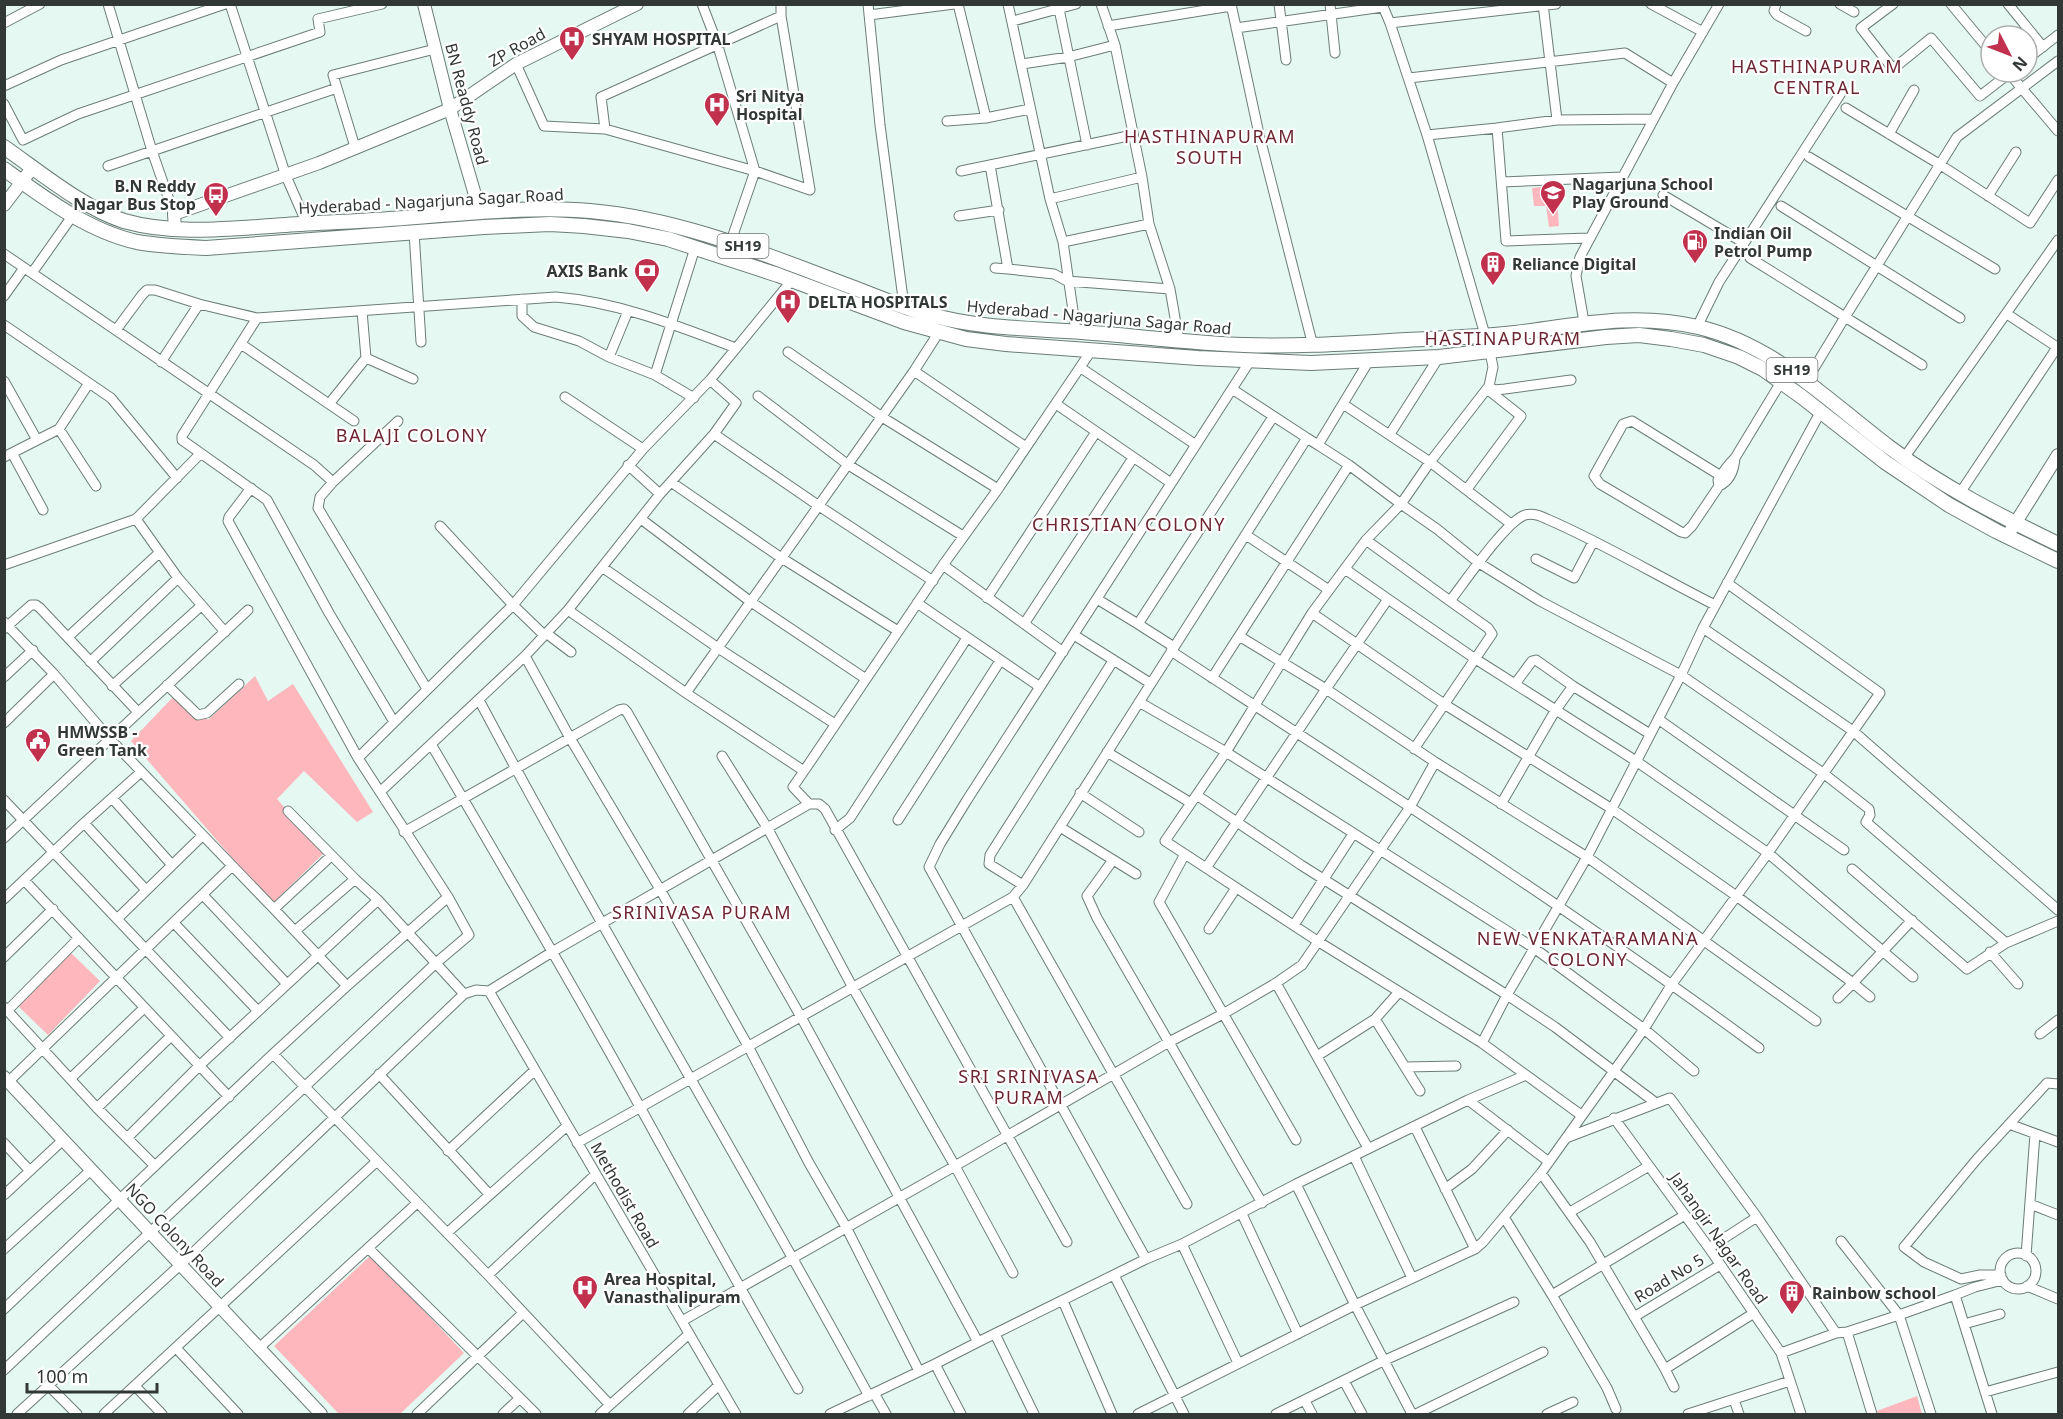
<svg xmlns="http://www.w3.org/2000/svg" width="2063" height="1419" font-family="'Noto Sans',sans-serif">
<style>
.green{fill:#feb8bd}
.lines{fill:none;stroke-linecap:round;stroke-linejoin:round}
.street-casing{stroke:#6c7d77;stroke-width:11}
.secondary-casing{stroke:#6c7d77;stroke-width:14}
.primary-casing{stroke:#6c7d77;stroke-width:16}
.street{stroke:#fff;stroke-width:9}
.secondary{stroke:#fff;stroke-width:12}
.primary{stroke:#fff;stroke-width:14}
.labels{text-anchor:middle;stroke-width:4.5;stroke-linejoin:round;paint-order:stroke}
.shield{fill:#fff;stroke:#6f7472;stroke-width:1.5}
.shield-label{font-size:15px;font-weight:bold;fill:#313835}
.poi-label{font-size:16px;font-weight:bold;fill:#313835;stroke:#fff;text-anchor:start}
.street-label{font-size:16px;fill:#313835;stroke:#fff}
.neighbourhood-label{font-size:18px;letter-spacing:1.5px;fill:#6d2631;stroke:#fff}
</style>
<rect width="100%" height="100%" fill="#e6f8f2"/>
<path class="green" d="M1556 185 1559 226 1549 227 1546 206H1534L1532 188Z
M255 676 268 701 293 684 373 812 357 822 304 771 277 799 324 853 272 904 131 741 177 693 208 720Z
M70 952 100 981 48 1035 18 1006Z
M371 1255 464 1353 400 1414H339L274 1346Z
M1917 1396 1922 1414H1878L1877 1411Z"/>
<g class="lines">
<defs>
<path id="street" d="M108 4 152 151 174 214
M230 4 286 176 307 224
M702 4 717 43 755 171 731 241
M868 4 880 125 904 306
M958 4 986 118
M1008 4 1050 199 1063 242 1076 331
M1058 4 1087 145
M1101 4 1115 45 1142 177 1149 224 1170 289 1179 341
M1231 4 1259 134 1313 346
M1279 4 1286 60
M1330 4 1335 53
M1382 4 1390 23 1427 135 1490 352 1493 367 1489 386 1430 462 1401 504 1437 529 1479 563 1540 601 1681 675 1823 773 1869 809 1870 815 1866 822 2006 943
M1543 4 1557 120
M1651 4 1703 32
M1776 4 1774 11 1777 15 1806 31
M1840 4 1854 12
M1893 4 1861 28 1893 69 1931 38 1980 96 2011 72
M1951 4 1991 52
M2008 4 2043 47
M869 15 954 4
M1013 21 1076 4
M4 23 40 4
M1390 23 1556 4
M1108 26 1231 6
M1236 28 1383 7
M2027 59 2058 35
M516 64 544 126 605 129 755 171 810 190 781 16V4
M1022 64 1068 57 1115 45
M2008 72 2058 131
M1409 78 1625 53 1673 83
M4 86 61 60 225 4
M4 104 23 140 78 114 320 32 318 19 382 4
M1846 108 1939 164 2030 223 2058 180
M947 121 986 118 1030 109
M605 129 601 97 781 16
M1889 134 1914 90
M1427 135 1497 128
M355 147 333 75 435 49
M1809 157 1995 269
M990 165 1008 269 995 268
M108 166 337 88
M961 171 1133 135
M1502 182 1622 177
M1663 195 1744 243
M1988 196 2016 152
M1050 199 1142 177
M1781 206 1960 318
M959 216 999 210
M414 232 421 342
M1588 238 1506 241 1497 128 1557 120 1653 119
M1063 242 1149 224
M4 254 314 465 333 482 320 497 318 508 427 689
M1750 258 1845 317 1957 137 2058 61
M1008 269 1054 274 1067 281 1170 289
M32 273 73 215
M4 296 24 268
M522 299V316L534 327 579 341 609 357 655 375 694 398
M2007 314 2057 347
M257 318 182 436V440L267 500 329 613 394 722
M1584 322 1576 276 1580 257 1673 83 1719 4
M4 325 111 398 177 478
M1697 327 1719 282 1841 93
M116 330 142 295 147 290H155L199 304 257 318 556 297C618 302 678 326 736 348
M939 332 914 371 1026 447
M241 344 329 404 366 358 362 311
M788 352 882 417 998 489
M609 357 628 311
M366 358 413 379
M161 362 199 304
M1081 368 1196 445
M655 375 695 248
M1807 380 1845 317 1922 365
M4 381 37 440
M1489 386 1494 390 1505 389 1571 380
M1232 389 1307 438
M758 396 847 464 963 536
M565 397 643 449
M329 404 354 421
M1056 404 1171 483
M1343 404 1430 462 1511 524
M59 429 96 486
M714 434 819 506 933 581
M1390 434 1439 357
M1318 445 1349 465 1401 504 1366 540 1312 613 1226 752 1165 841 1319 942 1482 1043 1581 1115
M12 453 43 510
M4 457 59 429 89 383
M1735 458 1781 382
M1904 458 2058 240
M628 465 660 494
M333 482 398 421
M671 482 780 557 898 631
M1719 486 1718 480C1723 472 1728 465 1735 458 1734 470 1730 481 1719 486L1692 526 1685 533 1681 532 1600 484 1594 476 1623 424 1632 421 1721 476
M1467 489 1521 416 1487 389
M1960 493 2058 346
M136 519 178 578 225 632
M641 519 751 602 866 679
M440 526 513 605 544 635
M1246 535 1329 590
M1366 540 1450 601C1464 583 1506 521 1525 515 1532 513 1541 516 1547 519 1605 544 1659 577 1715 605
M1536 559 1574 578 1593 542
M4 565 136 519 200 454
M943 565 1063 652
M602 567 718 648 835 724
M1345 569 1388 599
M987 598 1096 432
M1097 599 1138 624
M917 603 1040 687
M568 610 686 693 804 771 943 565 998 489 1091 351
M1312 613 1444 704 1612 809 1735 895 1853 983 1838 998
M4 622 54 674 109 738 274 909 331 856
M1024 624 1133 458
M1703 628 1853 731 2058 910
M4 629 31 605H36L40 608 138 712
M546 633 571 652
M1074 635 1150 683
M68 637 159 553
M1174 647 1138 624 1273 417
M1171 651C1369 780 1569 908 1759 1048
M525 656 570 738 661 891 748 1046 809 1163 846 1227 919 1371
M90 662 178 578
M4 677 33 650
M1212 678 1349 465
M1515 684 1532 661 1536 660 1573 686 1650 734
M167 685 198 715 207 713 239 684
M112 686 201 606
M686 693 914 371
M479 700C604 935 742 1162 869 1396
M1139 702 1226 752 1534 948 1644 1029 1694 1071
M1658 719 1844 850
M4 723 54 674
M431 744C502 865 573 985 640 1107 692 1201 744 1296 798 1389
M1414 749 1492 634 1488 628 1450 601
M1107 752 1191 803
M722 756 768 829 853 988 955 1166 1013 1273
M358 758 513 605 643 449 710 380 792 280
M1435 762 1326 689 1388 599 1474 658 1636 761 1768 853 1913 977
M804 771 793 787 809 804
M380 792 525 656 568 610 660 494 714 434 736 403 710 380
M1080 793 1139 832
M1198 796 1301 865 1507 995 1555 1027 1656 1103
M112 798 172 865
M4 800 230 1038
M1501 804 1555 711 1573 686
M288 811 355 879 378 900 464 994
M898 820 1000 661
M84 823 146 890
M1060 827 1136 874
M835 830 850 818 967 638
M404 832 619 710 624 709 627 712 801 1017 978 1342 935 1364 961 1414
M4 838 248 610
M1185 854 1159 902 1296 1140
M1113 860 1087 896 1097 918 1262 1203
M1206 868 1326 689 1239 636
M1852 869 1967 969 2006 943 2058 921
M24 880 229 1097
M1023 885 989 864 990 855 1113 661
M203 895 287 984
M1013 897 1187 1204
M4 899 84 823 141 772
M274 909 347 986
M117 919 202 836
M174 923 258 1011
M1294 925 1353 834
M1209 929 1236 888
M295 931 355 879
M1990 952 2018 984
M4 957 53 909
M1276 983 1368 1148
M489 991 736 1414
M1870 997 1853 983 1912 920
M4 1007 97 1108 155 1166
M7 1011 79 938
M1375 1019 1420 1091
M2040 1034 2058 1020
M1482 1043 1507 995 1587 857 1681 675 1703 628 1821 411
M273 1054 488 1275 610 1405
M1317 1056 1375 1019 1399 992
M1405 1067 1456 1066
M379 1074 489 1194
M71 1078 144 1008
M8 1082 232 866
M1468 1100 1526 1075
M97 1108 171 1036
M1614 1118 1709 1248 1781 1353 1801 1414
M2009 1124 2058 1142
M1415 1127 1475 1249
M127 1138 199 1066 378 900
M1566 1138 1670 1098 1757 1217 1836 1333 1781 1353
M4 1143 30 1171
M577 1143 1013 897 1023 885 1307 438 1318 445 1370 359
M448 1151 535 1070
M1354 1156 1412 1278
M1541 1173 1590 1242 1665 1369
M1296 1184 1355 1305 1412 1414
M1445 1189 1472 1169 1508 1130
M4 1195 63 1140
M2030 1204 2058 1215
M1570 1212 1649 1166
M1242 1214 1298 1334
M1504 1217 1552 1295
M447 1233 567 1126
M1841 1241 1899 1315 1955 1295 1964 1324
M1182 1244 1238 1363
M368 1248 417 1203
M1709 1248 1757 1217
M4 1249 91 1170
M2000 1271a18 18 0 1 1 36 0a18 18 0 1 1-36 0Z
M2026 1256 2035 1134
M1146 1259 929 867 940 844 967 800 1250 361
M488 1275 596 1174
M1114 1275 1184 1414
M2001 1275H1980L1961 1279 1924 1262 1904 1247 1977 1159 2047 1083 2058 1084
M2027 1286 2058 1299
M1955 1295 1975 1287 2003 1280
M1063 1301 1112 1414
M4 1309 273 1054 347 986 448 897
M1634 1317 1720 1265
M682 1321 955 1166 1169 1042 1223 1014 1276 983 1302 965 1410 807 1435 762 1587 857 1816 1021
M1847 1332 1872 1414
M1836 1333 1847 1332 1899 1315 1931 1414
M995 1334 1034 1414
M978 1342 1146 1259 1182 1244 1296 1184 1468 1100 1549 1162
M176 1348 238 1414
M258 1349 368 1248 520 1398 503 1414
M4 1370 436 963 469 935 448 897 358 758 228 521 229 517 251 488
M1344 1381 1362 1414
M48 1385 77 1414
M135 1386 162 1414
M1674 1387 1665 1369 1754 1313
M1985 1392 2058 1372
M874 1393 886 1414
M520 1398 536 1414
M1734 1400 1739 1414
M1305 1401 1312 1414
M1616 1409 1607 1388 1552 1295 1685 1215
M17 1414 180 1265 464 994 476 990 489 991 552 952 809 804H819L825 809 1067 1242
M104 1414 377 1161
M417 1414 523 1313
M600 1414 689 1334
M688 1414 719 1385
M830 1414 935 1364
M1138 1414 1355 1305 1475 1249 1483 1242 1541 1173 1644 1029 1672 984 1768 853 1880 693 1727 583
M1276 1414 1383 1361 1514 1302
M1416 1414 1543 1352
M1547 1414 1573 1402
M1688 1414 1790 1381
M1992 1414 1964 1324 2000 1314"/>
<path id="secondary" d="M424 4 450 109 480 212
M4 205 33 167
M175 229 174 214 319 163 450 109 516 64 637 4
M2011 530 2058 455
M4 1077 321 1414"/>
<path id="primary" d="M4 147C40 172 83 208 124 221 177 236 233 228 286 225 330 222 373 221 416 217 474 213 532 206 590 211 681 219 764 254 849 286 876 296 903 308 931 315 981 329 1031 328 1082 332 1136 336 1190 343 1244 345 1298 347 1352 343 1407 340 1443 338 1479 337 1515 333 1578 325 1634 312 1698 327 1775 345 1828 401 1889 447 1941 486 2000 516 2058 544
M4 169C44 198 88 231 137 242 160 246 183 247 206 248L484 227 550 224 584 226 628 231 668 239 778 275 904 322 966 339 1006 344 1198 358 1311 363 1439 357 1606 337 1639 335 1671 339 1704 345 1739 357 1763 369 1802 397 1885 462 1949 505 1996 531 2058 561"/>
</defs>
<use href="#street" class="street-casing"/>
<use href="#secondary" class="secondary-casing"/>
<use href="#primary" class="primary-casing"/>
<use href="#street" class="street"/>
<use href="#secondary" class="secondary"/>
<use href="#primary" class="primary"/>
</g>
<defs>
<symbol id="hospital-pin" viewBox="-11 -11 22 30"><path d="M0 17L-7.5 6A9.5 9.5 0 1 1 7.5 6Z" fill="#c1314e" stroke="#fff"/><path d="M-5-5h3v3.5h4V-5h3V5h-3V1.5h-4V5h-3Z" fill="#fff"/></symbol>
<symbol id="school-pin" viewBox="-11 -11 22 30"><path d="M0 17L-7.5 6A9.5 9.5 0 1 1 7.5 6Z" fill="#c1314e" stroke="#fff"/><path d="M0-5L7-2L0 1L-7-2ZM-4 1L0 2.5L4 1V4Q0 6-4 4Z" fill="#fff"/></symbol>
<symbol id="bus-pin" viewBox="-11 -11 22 30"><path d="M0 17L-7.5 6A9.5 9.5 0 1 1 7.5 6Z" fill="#c1314e" stroke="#fff"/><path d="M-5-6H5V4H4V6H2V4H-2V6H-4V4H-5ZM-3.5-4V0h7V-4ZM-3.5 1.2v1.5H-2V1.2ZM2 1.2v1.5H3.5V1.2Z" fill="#fff"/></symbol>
<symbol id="fuel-pin" viewBox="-11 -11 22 30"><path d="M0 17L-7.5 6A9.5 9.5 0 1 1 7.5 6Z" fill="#c1314e" stroke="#fff"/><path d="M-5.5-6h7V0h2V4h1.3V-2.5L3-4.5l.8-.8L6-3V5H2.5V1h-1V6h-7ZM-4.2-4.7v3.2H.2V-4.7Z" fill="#fff"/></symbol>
<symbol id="building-pin" viewBox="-11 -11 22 30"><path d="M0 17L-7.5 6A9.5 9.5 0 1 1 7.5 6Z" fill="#c1314e" stroke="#fff"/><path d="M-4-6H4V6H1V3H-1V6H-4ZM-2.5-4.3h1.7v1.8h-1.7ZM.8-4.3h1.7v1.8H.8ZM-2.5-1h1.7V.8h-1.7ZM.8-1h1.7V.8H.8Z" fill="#fff"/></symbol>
<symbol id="bank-pin" viewBox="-11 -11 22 30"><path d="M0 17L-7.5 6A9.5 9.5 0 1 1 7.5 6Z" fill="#c1314e" stroke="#fff"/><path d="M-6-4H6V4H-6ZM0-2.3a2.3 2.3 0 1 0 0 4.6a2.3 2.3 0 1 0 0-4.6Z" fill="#fff"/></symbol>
<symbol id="civic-pin" viewBox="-11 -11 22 30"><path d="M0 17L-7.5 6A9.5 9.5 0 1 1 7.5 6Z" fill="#c1314e" stroke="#fff"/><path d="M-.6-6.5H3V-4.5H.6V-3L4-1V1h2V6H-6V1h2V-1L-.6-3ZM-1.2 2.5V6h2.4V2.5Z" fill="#fff"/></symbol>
</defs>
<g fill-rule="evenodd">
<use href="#hospital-pin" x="557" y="24" width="30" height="40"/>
<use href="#hospital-pin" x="702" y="90" width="30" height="40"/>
<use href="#school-pin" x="1538" y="178" width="30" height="40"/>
<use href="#bus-pin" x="201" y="180" width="30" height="40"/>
<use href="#fuel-pin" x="1680" y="227" width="30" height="40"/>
<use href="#building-pin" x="1478" y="249" width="30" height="40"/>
<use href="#bank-pin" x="632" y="256" width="30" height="40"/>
<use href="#hospital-pin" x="773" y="287" width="30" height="40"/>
<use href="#civic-pin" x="23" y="726" width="30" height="40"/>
<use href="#hospital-pin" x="570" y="1273" width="30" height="40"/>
<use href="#building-pin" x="1777" y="1278" width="30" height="40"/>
</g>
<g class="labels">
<g class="shield">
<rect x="717.5" y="234" width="51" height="24" rx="4.5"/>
<rect x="1766.5" y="358" width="51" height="24" rx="4.5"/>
</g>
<g class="shield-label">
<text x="743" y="251">SH19</text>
<text x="1792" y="375">SH19</text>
</g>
<g class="poi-label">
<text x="592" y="45">SHYAM HOSPITAL</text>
<text x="736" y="102">Sri Nitya<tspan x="736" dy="18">Hospital</tspan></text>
<text x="1572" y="190">Nagarjuna School<tspan x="1572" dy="18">Play Ground</tspan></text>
<text x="196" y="192" text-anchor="end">B.N Reddy<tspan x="196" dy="18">Nagar Bus Stop</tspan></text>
<text x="1714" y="239">Indian Oil<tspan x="1714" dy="18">Petrol Pump</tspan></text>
<text x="1512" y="270">Reliance Digital</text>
<text x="628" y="277" text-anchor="end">AXIS Bank</text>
<text x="808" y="308">DELTA HOSPITALS</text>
<text x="57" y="738">HMWSSB -<tspan x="57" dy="18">Green Tank</tspan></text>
<text x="604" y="1285">Area Hospital,<tspan x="604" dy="18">Vanasthalipuram</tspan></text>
<text x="1812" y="1299">Rainbow school</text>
</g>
<g class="street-label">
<text transform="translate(517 47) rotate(-29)" y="6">ZP Road</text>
<text transform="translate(467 104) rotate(75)" y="6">BN Readdy Road</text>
<text transform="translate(431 201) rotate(-3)" y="6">Hyderabad - Nagarjuna Sagar Road</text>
<text transform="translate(1099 317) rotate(5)" y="6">Hyderabad - Nagarjuna Sagar Road</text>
<text transform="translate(625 1195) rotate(60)" y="6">Methodist Road</text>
<text transform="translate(175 1235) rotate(47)" y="6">NGO Colony Road</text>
<text transform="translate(1719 1238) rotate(55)" y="6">Jahangir Nagar Road</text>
<text transform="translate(1669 1278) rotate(-31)" y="6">Road No 5</text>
</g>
<g class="neighbourhood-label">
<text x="1817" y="73">HASTHINAPURAM<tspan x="1817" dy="21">CENTRAL</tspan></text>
<text x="1210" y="143">HASTHINAPURAM<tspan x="1210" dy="21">SOUTH</tspan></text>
<text x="1503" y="345">HASTINAPURAM</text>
<text x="412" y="442">BALAJI COLONY</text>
<text x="1129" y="531">CHRISTIAN COLONY</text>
<text x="702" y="919">SRINIVASA PURAM</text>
<text x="1588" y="945">NEW VENKATARAMANA<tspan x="1588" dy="21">COLONY</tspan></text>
<text x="1029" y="1083">SRI SRINIVASA<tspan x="1029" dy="21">PURAM</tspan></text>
</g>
</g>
<rect width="2063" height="1419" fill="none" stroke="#313835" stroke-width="12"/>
<g transform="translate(2009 54) rotate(132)"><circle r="28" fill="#ffffff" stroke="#adafae" stroke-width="1.5"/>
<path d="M0-4.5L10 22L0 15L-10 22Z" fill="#c1314e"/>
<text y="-9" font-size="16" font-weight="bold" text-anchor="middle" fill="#313835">N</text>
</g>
<path d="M27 1383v9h130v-9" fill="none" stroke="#313835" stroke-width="3"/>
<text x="36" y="1383" font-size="18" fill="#313835" stroke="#ffffff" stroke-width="4.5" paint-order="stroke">100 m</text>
</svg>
